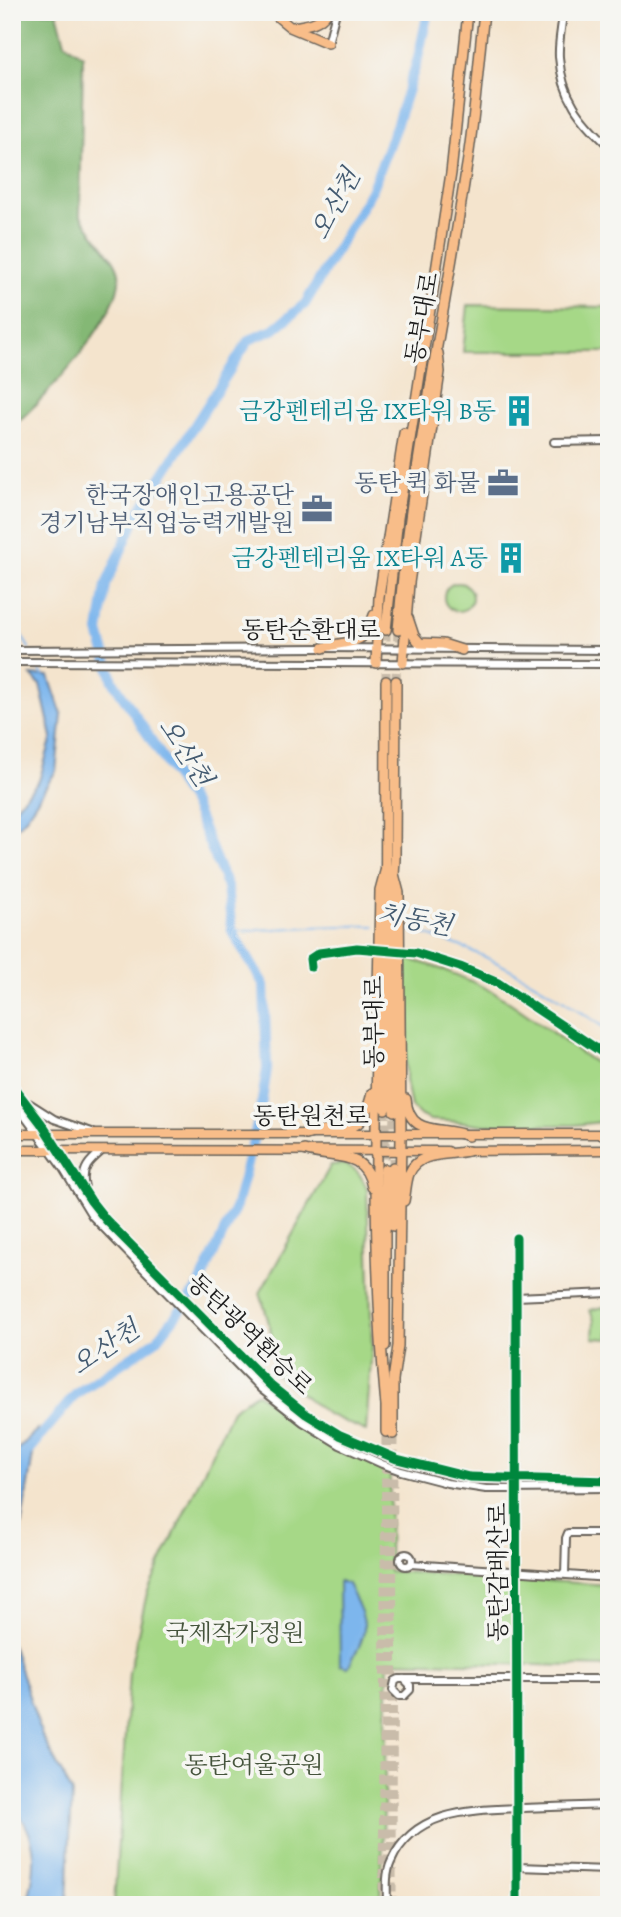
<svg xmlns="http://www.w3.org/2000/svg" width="621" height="1917" font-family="Alegreya,'Noto Serif KR',serif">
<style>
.green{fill:#a6d887;stroke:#617a52;stroke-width:2}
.forest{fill:#84b874;stroke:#506a48;stroke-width:2}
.water{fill:#7db6ed;stroke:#4c6984;stroke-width:2}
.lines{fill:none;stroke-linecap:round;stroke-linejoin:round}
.stream{stroke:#7db6ed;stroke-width:2}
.river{stroke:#7db6ed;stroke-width:10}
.highway-tunnel{stroke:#c9bcaa;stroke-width:9;stroke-dasharray:9 4.5;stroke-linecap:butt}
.minor-casing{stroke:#68625a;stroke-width:10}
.major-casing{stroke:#68625a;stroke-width:11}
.highway-casing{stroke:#68625a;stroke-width:12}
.minor{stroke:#fff;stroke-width:6}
.major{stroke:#f8bd89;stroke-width:8}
.highway{stroke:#f8bd89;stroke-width:9}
.cycleway-casing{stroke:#f6f6f2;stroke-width:13}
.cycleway{stroke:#00873e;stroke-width:9}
.labels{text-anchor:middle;stroke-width:7;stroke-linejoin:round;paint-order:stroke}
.street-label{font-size:24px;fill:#1c1c1c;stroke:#f6f6f2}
.culture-label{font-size:24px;fill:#0d838f;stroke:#f6f6f2;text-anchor:end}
.service-label{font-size:24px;fill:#4e5e75;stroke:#f6f6f2;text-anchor:end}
.park-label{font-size:24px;fill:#45543c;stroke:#f6f6f2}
.water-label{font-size:26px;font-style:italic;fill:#435a70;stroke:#f6f6f2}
</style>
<rect width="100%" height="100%" fill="#f6f6f2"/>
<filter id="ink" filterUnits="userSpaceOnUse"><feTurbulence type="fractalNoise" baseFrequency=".0143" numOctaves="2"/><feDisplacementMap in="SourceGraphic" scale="14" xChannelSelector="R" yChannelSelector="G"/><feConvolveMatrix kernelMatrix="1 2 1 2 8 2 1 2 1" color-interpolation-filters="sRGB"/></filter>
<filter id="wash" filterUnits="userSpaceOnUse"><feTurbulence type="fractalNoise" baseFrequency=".00686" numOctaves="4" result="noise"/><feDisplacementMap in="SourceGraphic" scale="28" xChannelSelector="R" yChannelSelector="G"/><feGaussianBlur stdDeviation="1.57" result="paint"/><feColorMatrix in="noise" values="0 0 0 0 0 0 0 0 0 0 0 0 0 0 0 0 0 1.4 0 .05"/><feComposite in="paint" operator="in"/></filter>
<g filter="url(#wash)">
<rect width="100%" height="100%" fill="#f4e4cd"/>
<path class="green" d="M468 305 609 307V352H463Z
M444 597a14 14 0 1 1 28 0a14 14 0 1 1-28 0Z
M406 959C433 964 483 984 506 1000 541 1023 573 1049 609 1072V1121L575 1125H484L463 1122 430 1120 421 1116 411 1107 406 1081Z
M341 1164C357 1167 361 1175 367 1189L372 1347 366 1431 327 1414 272 1371C277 1344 268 1319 260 1293L331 1165Z
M604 1307 609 1319V1339L593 1338 594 1321 590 1310Z
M256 1393 304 1427 390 1472 389 1571 609 1585V1667L388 1661 381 1905H114L129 1673 147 1593 232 1410Z"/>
<path class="forest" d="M12 12H57L65 43 83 56 80 214C88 231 116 256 119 273 125 312 42 402 12 427Z"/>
<path class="water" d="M31 675 49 676 62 715 56 771 25 819 12 831V811L39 781 52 737 40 685Z
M37 1430 12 1582V1455Z
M339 1581 348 1584C368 1625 371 1627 348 1667L340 1665Z
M12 1644 42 1736 72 1792 67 1905H27C37 1863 40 1840 12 1804Z"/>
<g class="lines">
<path class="stream" d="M12 619 29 648
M37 666 43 676
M401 928C478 945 546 987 609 1031
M232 931C280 930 328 924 375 926"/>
<path class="river" d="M27 1452 77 1393 157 1340 199 1286 236 1206 260 1113 267 1069 264 985 232 931 227 887 194 806 113 681 99 632 106 585 135 519 249 340 273 330 305 304 371 191 396 126 418 58 428 12"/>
</g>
</g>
<g filter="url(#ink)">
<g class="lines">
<path class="highway-tunnel" d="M386 681V630
M396 681 398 630
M385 1109V1169
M393 1167 394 1111
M383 1905 386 1432
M392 1905 393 1434"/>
<defs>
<path id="minor" d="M563 12C562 27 558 42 559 57 562 97 580 119 609 146
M328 43 336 12
M554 442 609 441
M12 650 323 648 609 650
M12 662 609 664
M12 1085 41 1123 91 1201 106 1220 271 1386 306 1414 340 1435 397 1459 469 1477 609 1481
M12 1099 62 1167 92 1216 261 1389 303 1422 340 1445 382 1464 401 1471 447 1483 486 1489 609 1488
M29 1103 54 1119 92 1132
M12 1125 16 1114 13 1104
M85 1187C80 1169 90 1161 103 1150
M516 1238 517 1905
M516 1297 609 1293
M400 1560a6 6 0 1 1 12 0a6 6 0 1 1-12 0Z
M411 1564 609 1578
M565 1575 566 1538 568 1533H609
M404 1679 410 1685V1690L404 1696H399L393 1690 395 1681 399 1679H609
M517 1867 609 1870
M387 1905C387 1891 385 1875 391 1862 414 1809 473 1810 522 1808 551 1807 580 1806 609 1805"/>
<path id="major" d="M12 1134H609
M12 1150 447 1151
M463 1151 609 1150"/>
<path id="highway" d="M272 12 290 27 328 43
M292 27C306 25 319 24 327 12
M408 618 414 636 420 643 443 644 462 650
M386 630 398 518 451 173 468 12
M398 630C410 476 443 324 466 171 475 119 478 65 484 12
M323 648C351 638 363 650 374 615
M376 663 379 597 404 433
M403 663 409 583 440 372 438 353
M386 868 380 890C377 1062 370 1235 386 1406
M406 1099C409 1138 442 1125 468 1136
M385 1109 386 681
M394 1111 393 894 395 859 396 681
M306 1135C344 1122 360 1143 372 1093
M304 1150C332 1160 365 1148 372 1187
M393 1167V1226
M385 1169V1346
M404 1201C406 1192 406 1182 409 1174 419 1150 448 1156 468 1151
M393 1376V1434
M393 1380 398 1346 401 1136 399 893 394 874
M386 1402V1432"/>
</defs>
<use href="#minor" class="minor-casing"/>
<use href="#major" class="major-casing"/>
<use href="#highway" class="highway-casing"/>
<use href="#minor" class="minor"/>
<use href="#major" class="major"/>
<use href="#highway" class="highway"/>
<defs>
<path id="cycleway" d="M311 967 310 959 319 953 357 948 416 953 460 967 498 983 609 1057
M12 1085 41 1123 91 1201 106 1220 271 1386 306 1414 340 1435 397 1459 469 1477 609 1481
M516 1238 517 1905"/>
</defs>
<use href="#cycleway" class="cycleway-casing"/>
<use href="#cycleway" class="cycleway"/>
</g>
</g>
<defs>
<symbol id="building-bare" viewBox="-9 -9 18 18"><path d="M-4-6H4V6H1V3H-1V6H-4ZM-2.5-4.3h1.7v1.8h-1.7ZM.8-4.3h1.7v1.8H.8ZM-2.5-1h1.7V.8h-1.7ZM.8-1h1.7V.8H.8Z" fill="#0f9aa8" stroke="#f6f6f2" stroke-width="2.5" paint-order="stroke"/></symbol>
<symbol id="office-bare" viewBox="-9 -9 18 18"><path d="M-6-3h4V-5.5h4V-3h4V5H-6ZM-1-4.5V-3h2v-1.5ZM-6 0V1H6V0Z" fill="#5c6f8a" stroke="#f6f6f2" stroke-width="2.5" paint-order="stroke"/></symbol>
</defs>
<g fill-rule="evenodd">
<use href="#building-bare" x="497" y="389" width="44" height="44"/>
<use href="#office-bare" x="481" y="461" width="44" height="44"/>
<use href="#office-bare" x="295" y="487" width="44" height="44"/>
<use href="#building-bare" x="489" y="536" width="44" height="44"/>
</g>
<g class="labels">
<g class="street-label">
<text transform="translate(422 318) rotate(-80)" y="8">동부대로</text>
<text x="311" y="638">동탄순환대로</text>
<text transform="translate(374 1022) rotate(-90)" y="8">동부대로</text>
<text x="311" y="1124">동탄원천로</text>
<text transform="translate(250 1334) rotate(44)" y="8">동탄광역환승로</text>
<text transform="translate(498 1572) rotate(-90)" y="8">동탄감배산로</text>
</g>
<g class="culture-label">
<text x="496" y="419">금강펜테리움 IX타워 B동</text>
<text x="488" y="566">금강펜테리움 IX타워 A동</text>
</g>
<g class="service-label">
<text x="480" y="491">동탄 퀵 화물</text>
<text x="294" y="503">한국장애인고용공단<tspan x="294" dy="28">경기남부직업능력개발원</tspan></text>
</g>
<g class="park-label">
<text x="235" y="1641">국제작가정원</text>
<text x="254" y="1773">동탄여울공원</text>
</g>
<g class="water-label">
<text transform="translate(335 204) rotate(-62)" y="9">오산천</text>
<text transform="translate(186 752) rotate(57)" y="9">오산천</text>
<text transform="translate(415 919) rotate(11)" y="9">치동천</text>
<text transform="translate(105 1347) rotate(-34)" y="9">오산천</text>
</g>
</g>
<rect width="621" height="1917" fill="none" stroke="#f6f6f2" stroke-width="42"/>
</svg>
